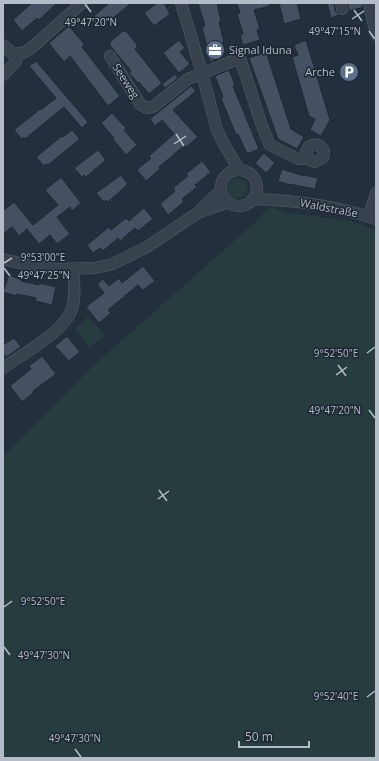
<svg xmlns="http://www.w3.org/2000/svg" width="379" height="761" font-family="'Open Sans',sans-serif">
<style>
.green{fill:#263c3f}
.building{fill:#455162;stroke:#1f2835}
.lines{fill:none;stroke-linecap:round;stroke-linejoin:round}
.minor-casing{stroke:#565f6c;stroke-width:12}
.minor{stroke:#38414e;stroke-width:11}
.ticks{fill:none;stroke:#b4bcc9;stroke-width:1.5}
.labels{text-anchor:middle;stroke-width:3;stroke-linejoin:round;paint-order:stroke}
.poi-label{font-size:11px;fill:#b4bcc9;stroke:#1d2633;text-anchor:start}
.street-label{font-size:11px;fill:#b4bcc9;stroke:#1d2633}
.ticks-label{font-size:10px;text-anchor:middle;fill:#b4bcc9;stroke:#1d2633;stroke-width:3;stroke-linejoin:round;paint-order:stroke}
</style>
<rect width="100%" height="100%" fill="#242f3e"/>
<path class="green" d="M228 188a10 10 0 1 1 20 0a10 10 0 1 1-20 0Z
M270 207 290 213 351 221 376 230V758H3V457L94 365 251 226Z
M88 317 105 335 90 347 75 329Z"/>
<path class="building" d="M32 3H57L39 20 37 18 22 31 13 20Z
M109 3H131L111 20 108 16 97 26 91 19Z
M157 3H164L170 14 154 26 144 13Z
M198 3H217L221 21 219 22 224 42 222 43 225 53 216 55 218 59 210 62 205 47H207L202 27 205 26Z
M237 3H269L270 6 254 10 260 29 257 30 260 40 243 45 240 35 243 34 237 14 240 13Z
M279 3H297L301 19 284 24Z
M327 3H334L335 11 339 15 331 18Z
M348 3H362L363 7 349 11Z
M69 26 84 44 82 47 120 96 108 106 70 56 64 62 49 43Z
M123 31 125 32 126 31 137 45 136 46 137 47 135 49 162 83 149 94 139 82 138 83 129 73 131 71 109 44 111 43 110 42Z
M179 40 185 48 180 52 190 64 179 73 163 53Z
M306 40 330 120 321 136 310 130 315 119 309 116 292 57 298 55 294 45Z
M266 52 291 129 304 137 297 149 278 139 249 58Z
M36 61 88 122 82 128 64 107 25 139 24 137 22 139 14 130 40 109 41 110 56 98 29 66Z
M229 70 235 85 233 86 242 108 259 149 247 154 238 134 236 135 221 98 223 97 215 76Z
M175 74 178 78 165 88 162 84Z
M191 86 196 91 173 110 198 137 186 147 185 145 159 167 160 169 146 181 137 170 151 158 149 156 174 134 162 120 155 126 150 119Z
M112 113 126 128 124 130 137 145 126 155 113 139 114 138 101 123Z
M72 130 80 139 48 165 46 164 44 166 36 157 62 136 63 137Z
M98 150 106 160 86 177 84 175 82 177 74 168Z
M264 153 275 163 266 173 255 163Z
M202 161 211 172 195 185 197 187 182 199 184 202 168 215 160 204 175 191 173 188 188 176 186 174Z
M282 169 304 176V175L318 178 315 189 290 184V185L278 181Z
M121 175 128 184 108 202 106 200 104 202 96 193Z
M61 177 81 203 72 211 70 207 57 217 70 234 57 244 50 235 39 244 27 229 19 236 12 227 3 234V211L14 202 33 225 58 205 45 190Z
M144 208 153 219 138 231 135 228 120 241 118 238 103 251 100 248 93 253 87 245 109 227 111 230 126 218 129 221Z
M143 266 155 281 143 290 138 285 108 310 111 313 99 323 86 307 104 293 97 284 103 279 109 286 119 278 122 283Z
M9 275 22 280 21 281 39 285V283L56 287 52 305 35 301 36 298 17 294 16 296 3 292Z
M67 336 80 352 69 361 55 346Z
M14 338 21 347 6 357 3 353V345Z
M42 356 56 374 33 391 34 392 22 402 10 386 31 369 29 366Z"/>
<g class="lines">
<defs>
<path id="minor" d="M181 3 202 73 217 130 224 144 239 170
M341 3 342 9
M369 3 376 35
M3 45 13 54 23 53 30 49 82 3
M110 56 140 104 147 108 153 107 188 79 240 58 262 126 270 145 298 159H308L315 162 323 158 324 151C319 144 317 143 309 146L306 152 308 159
M3 75 15 63 19 53
M221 188a18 18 0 1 1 36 0a18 18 0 1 1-36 0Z
M252 199C294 200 336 206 376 219
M200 212 229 202
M369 217 376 193
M3 259 32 266 57 269 95 268 113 264 147 247 196 214 221 190
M3 368C23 354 65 331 72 309 76 296 74 282 73 269"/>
</defs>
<use href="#minor" class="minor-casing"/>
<use href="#minor" class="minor"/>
</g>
<path class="ticks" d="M85 4 91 12M354 10 362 21M352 19 364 11M369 31 375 39M176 134 184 146M174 144 186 136M4 263 12 258M4 268 10 276M367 353 375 347M338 365 346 376M336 375 347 367M369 410 375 418M159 490 167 501M158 499 169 491M4 607 12 601M4 647 10 655M367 697 375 691M75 749 81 757"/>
<defs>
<symbol id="office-disc" viewBox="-11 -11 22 22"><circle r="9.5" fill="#5c6f8a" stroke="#1d2633"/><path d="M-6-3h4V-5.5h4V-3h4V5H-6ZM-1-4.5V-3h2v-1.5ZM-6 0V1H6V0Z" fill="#fff"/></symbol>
<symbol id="parking-disc" viewBox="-11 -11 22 22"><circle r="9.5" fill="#5c6f8a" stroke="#1d2633"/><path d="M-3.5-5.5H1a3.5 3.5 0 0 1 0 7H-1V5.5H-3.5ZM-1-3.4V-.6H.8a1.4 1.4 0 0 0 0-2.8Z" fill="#fff"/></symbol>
</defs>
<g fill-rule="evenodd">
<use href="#office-disc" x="204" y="39" width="22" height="22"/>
<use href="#parking-disc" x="338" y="61" width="22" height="22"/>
</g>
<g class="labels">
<g class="poi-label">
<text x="229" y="54">Signal Iduna</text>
<text x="335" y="76" text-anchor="end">Arche</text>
</g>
<g class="street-label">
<text transform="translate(126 81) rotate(57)" y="4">Seeweg</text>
<text transform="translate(329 208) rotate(11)" y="4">Waldstraße</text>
</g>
</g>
<g class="ticks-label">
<text x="91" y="26">49°47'20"N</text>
<text x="335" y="35">49°47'15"N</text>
<text x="43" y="261">9°53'00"E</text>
<text x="44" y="279">49°47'25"N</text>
<text x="336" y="357">9°52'50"E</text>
<text x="335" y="414">49°47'20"N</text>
<text x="43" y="605">9°52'50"E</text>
<text x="44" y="659">49°47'30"N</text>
<text x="336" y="700">9°52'40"E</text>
<text x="75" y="742">49°47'30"N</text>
</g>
<rect width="379" height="761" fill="none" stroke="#b4bcc9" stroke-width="8"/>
<path d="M239 741v6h70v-6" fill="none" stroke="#b4bcc9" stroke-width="2"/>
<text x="245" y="741" font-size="12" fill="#b4bcc9" stroke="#1d2633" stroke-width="3" paint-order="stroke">50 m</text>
</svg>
